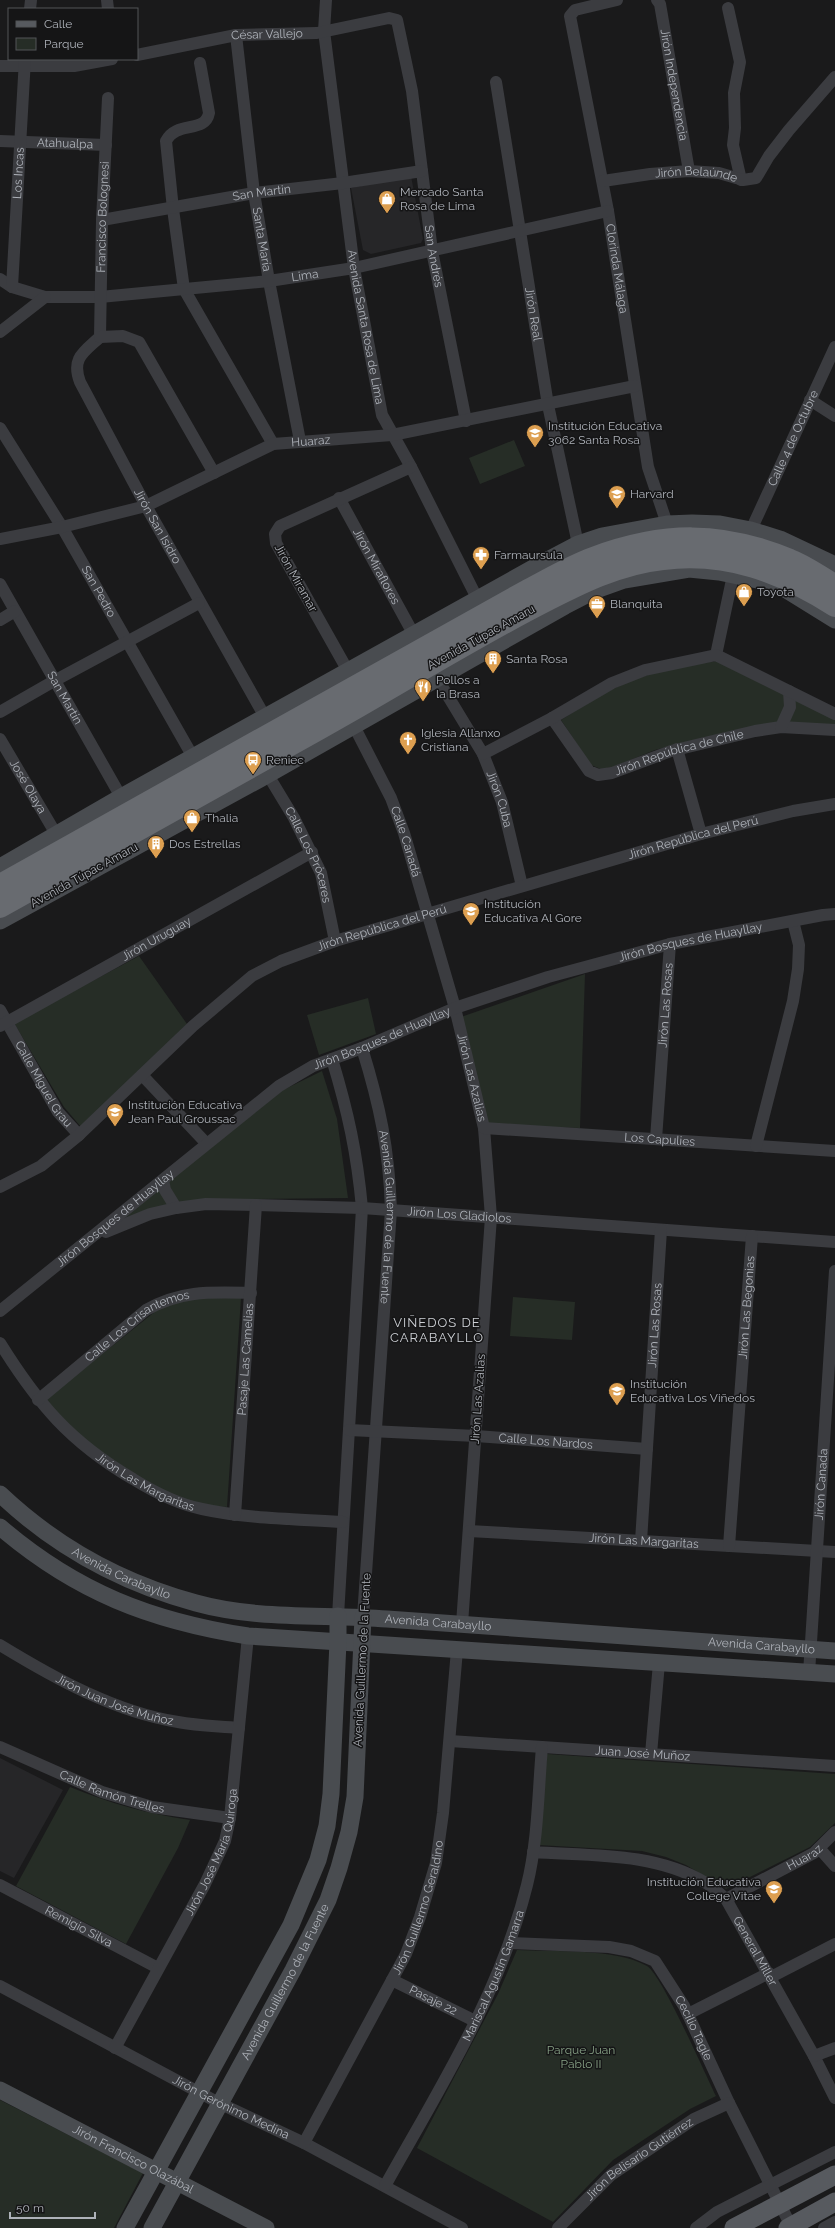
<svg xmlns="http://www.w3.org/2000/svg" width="835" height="2228" font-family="Raleway,sans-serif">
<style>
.built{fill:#262628}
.green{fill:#262d26}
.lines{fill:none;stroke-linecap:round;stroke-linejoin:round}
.street{stroke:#3b3c40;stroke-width:12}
.secondary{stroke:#494c50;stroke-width:17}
.primary{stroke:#575a5f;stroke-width:19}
.highway{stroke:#686b70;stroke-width:22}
.labels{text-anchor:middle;stroke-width:3;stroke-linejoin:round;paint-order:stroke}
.street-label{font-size:12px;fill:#aeb2b9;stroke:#151516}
.poi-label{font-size:12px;fill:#aeb2b9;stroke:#151516;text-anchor:start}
.park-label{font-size:12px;fill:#88a287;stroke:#151516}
.neighbourhood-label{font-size:13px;letter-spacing:1px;fill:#ced1d6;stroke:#151516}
</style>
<rect width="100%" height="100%" fill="#1a1a1b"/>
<path class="built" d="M411 176 423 239 421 243 371 254 363 250 351 188Z
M0 1758 63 1790 14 1878 0 1871Z"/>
<path class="green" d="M514 440 525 466 480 484 469 458Z
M717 661 835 719V726L678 744 655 750 613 767 601 769 591 765 561 720C577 710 594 699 611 690 643 673 682 665 717 661Z
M139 956 187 1024 81 1127 64 1107 14 1023Z
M585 974 580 1128 487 1125 461 1017Z
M368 998 376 1034 319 1055 307 1015Z
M322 1071 337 1119 348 1198 252 1199 116 1224 281 1091Z
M201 1297 241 1298 227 1507 206 1506 180 1500 143 1480 79 1437 45 1400 157 1310 178 1301Z
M513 1297 575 1302 572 1340 510 1336Z
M547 1754 835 1774V1823L810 1847 726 1889 686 1865 666 1857 642 1851 538 1845Z
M70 1787C109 1803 148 1814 190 1820L178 1848 126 1944 16 1886Z
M517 1950C554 1952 616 1948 647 1966 662 1975 705 2074 716 2096L690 2109 613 2160 553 2222 417 2148 498 1994Z
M0 2100 143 2173 114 2228H0Z"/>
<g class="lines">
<g class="street">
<path d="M107 0 108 9"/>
<path id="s1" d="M326 0 324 31 354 268 382 415 411 467 481 606"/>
<path id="s2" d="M617 0 575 10 570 16 608 211 648 467 667 524"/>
<path id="s3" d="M657 0 660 4 689 171"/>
<path d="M728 8 740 62 734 93 735 128 733 145 741 180"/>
<path d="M30 9 31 0"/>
<path id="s4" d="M236 35 254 193 269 281 300 441"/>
<path id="s5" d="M137 55 236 35 317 33 389 18 397 20 412 91 432 251 466 421"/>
<path d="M200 63 209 113C205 134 177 120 166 141L173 209 184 289 273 444"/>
<path d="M0 66H74L112 59"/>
<path id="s6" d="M496 82 548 405 578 544"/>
<path id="s7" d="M0 141 106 145"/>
<path id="s8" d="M603 181 650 174 689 171 719 173 743 180 756 178 769 156 789 130 835 77"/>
<path id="s9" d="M102 220 254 193 343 183 422 171"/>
<path id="s10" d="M0 279 12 287 45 297H100L269 281 354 268 608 211"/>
<path id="s11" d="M12 287 25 59"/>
<path d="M0 332 45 297"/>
<path id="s12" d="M100 337C84 352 71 358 80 382L146 506 265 717"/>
<path id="s13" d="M100 337 102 220 108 98"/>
<path d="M100 337 123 336 139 342 214 473"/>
<path d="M810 400 835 416"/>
<path id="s14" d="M0 428 62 527 193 757"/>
<path id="s15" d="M339 498 414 635"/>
<path id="s16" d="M751 530 835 347"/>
<path id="s17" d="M0 539 62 527 146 506 273 444 392 435 635 386"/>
<path id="s18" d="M0 584 125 804"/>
<path d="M0 620 15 611"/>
<path d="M716 655 733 575"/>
<path d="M348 671 276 543 275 534 280 526 411 467"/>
<path id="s19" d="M437 678 483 754 502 802 522 886"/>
<path d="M0 712 54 681 199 603"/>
<path id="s20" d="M552 718 589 771 598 775 612 773 671 751 755 731 781 727 835 730"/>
<path id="s21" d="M354 726 391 798 404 833 455 1008 484 1128 491 1217 462 1624"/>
<path d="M781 727 790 707 789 691"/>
<path id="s22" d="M0 739 56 834"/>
<path d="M677 749 701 834"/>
<path d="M483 754 552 718 612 683 645 670 716 655 835 714"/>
<path id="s23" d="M268 775 294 818 321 873 335 941"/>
<path id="s24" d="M0 1010 58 1112 79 1135"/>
<path id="s25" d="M0 1026 312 852"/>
<path id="s26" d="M362 1048C380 1106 389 1149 391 1210L363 1617"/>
<path d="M332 1059C348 1112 357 1153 362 1208L338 1616"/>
<path d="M142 1075 206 1143"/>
<path id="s27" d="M484 1128 835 1151"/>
<path id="s28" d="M656 1139 670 944"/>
<path d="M756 1146 793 1001 798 969 799 945 793 921"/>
<path d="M163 1180 165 1190 176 1208"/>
<path id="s29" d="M0 1187 41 1166 79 1135 193 1026 252 976 281 961 335 941 701 834 793 811 835 804"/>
<path id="s30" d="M106 1232 150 1214 176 1208 206 1204 256 1205 362 1208 835 1242"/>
<path id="s31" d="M0 1311 279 1086 313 1066 362 1048 455 1008 548 977 670 944 823 915 835 914"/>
<path id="s32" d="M0 1343C38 1404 70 1442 133 1479 154 1492 177 1504 202 1509 248 1519 297 1519 343 1522"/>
<path id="s33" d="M38 1400 146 1310C181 1290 211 1292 251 1293"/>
<path id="s34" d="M349 1430 476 1436 647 1449"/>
<path id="s35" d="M235 1515 256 1205"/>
<path id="s36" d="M469 1531 835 1552"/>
<path id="s37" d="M641 1541 661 1230"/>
<path id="s38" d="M729 1546 752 1236"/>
<path id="s39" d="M0 1645C54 1678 115 1712 178 1722 198 1726 219 1726 239 1728"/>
<path id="s40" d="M809 1673 835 1271"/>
<path id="s41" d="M450 1741 835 1766"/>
<path id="s42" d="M0 1747 102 1792 152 1807 230 1818"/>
<path d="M651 1754 659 1663"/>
<path d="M819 1848 835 1866"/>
<path id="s43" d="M533 1852C590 1856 653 1852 704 1882 712 1886 719 1893 726 1899L814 2056 835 2098"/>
<path id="s44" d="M0 1885 158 1968"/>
<path id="s45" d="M726 1899 814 1853 835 1832"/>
<path id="s46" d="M511 1943 609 1947 631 1951 655 1961 684 2006 729 2103 792 2228"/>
<path d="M771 1977 835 1944"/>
<path id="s47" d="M392 1980 475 2021"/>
<path id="s48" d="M0 1986 219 2103 304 2143 462 2228"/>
<path d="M688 2014 769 1973"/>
<path id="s49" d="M115 2048 205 1884 225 1841 230 1818 248 1636"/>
<path d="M814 2056 835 2048"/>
<path id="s50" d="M304 2143 406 1954 420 1917 436 1863 443 1813 457 1650"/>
<path id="s51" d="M385 2186C439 2089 500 1994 527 1885 538 1841 538 1793 542 1747"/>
<path id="s52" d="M558 2228 611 2175 694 2119 729 2103"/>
<path d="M696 2228 717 2212 835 2152"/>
<path d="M824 2228 835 2222"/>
</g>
<g class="secondary">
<path d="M0 867 121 797 544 562 578 544 602 536 667 524 692 523 720 524 751 530 780 539 835 565"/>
<path d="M0 921 260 779 565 606 596 590 624 580 689 569 719 572 757 580 785 589 835 620"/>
<path id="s53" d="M0 1494C56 1547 122 1583 196 1603 257 1620 324 1614 387 1619 536 1630 686 1640 835 1651"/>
<path d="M0 1527C76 1592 151 1621 248 1636L835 1674"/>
<path id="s54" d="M0 2090 266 2228"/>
<path d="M125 2228 291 1925 318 1860 327 1826 331 1794 338 1642V1616"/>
<path id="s55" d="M152 2228 293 1970 328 1900 339 1868 349 1832 355 1797 363 1617"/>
</g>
<path class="primary" d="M734 2228 835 2175
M788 2228 835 2202"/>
<path class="highway" d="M0 885 528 590C549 579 571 566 593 558 663 532 721 531 790 560 806 566 820 577 835 585
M0 907C119 840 238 775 356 708 413 675 470 641 528 610 571 588 614 564 663 559 727 551 782 572 835 606"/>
</g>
<defs>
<symbol id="shop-pin" viewBox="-11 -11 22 30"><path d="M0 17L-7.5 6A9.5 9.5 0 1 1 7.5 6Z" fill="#dd9f50" stroke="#151516"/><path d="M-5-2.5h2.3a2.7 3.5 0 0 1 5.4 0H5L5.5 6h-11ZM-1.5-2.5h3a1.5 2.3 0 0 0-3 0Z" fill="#fff"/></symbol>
<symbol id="school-pin" viewBox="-11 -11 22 30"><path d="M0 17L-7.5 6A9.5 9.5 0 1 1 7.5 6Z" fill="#dd9f50" stroke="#151516"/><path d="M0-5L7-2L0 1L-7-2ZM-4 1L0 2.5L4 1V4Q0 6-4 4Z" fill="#fff"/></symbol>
<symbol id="pharmacy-pin" viewBox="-11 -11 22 30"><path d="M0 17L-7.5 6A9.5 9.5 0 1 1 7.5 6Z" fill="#dd9f50" stroke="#151516"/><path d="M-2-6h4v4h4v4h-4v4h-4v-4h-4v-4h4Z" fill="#fff"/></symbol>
<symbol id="office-pin" viewBox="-11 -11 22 30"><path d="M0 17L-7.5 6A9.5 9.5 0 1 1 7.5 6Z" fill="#dd9f50" stroke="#151516"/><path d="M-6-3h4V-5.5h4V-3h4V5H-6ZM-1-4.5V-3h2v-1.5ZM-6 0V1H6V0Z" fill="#fff"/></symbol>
<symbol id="building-pin" viewBox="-11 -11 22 30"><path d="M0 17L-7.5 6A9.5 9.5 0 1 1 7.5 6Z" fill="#dd9f50" stroke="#151516"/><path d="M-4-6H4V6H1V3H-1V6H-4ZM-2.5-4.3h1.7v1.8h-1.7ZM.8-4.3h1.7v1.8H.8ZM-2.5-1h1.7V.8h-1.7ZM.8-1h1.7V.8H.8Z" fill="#fff"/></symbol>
<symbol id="restaurant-pin" viewBox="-11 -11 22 30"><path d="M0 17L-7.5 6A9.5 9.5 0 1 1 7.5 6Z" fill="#dd9f50" stroke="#151516"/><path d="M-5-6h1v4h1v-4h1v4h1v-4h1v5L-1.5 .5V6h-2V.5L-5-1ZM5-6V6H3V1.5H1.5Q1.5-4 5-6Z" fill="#fff"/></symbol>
<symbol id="church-pin" viewBox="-11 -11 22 30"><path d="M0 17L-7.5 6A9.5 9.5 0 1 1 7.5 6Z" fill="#dd9f50" stroke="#151516"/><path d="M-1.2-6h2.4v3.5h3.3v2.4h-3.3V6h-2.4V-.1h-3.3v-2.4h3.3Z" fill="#fff"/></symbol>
<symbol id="bus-pin" viewBox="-11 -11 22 30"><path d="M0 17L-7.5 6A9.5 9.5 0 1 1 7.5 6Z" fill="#dd9f50" stroke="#151516"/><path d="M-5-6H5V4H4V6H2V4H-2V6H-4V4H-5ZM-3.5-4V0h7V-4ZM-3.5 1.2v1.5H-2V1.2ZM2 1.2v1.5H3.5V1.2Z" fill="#fff"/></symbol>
</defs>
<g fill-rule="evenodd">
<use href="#shop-pin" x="377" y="189" width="20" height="27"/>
<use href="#school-pin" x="525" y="423" width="20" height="27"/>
<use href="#school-pin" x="607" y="484" width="20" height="27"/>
<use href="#pharmacy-pin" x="471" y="545" width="20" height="27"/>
<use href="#shop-pin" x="734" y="582" width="20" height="27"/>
<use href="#office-pin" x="587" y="594" width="20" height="27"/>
<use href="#building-pin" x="483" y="649" width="20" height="27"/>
<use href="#restaurant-pin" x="413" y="677" width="20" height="27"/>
<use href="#church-pin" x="398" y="730" width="20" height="27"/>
<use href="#bus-pin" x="243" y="750" width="20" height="27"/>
<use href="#shop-pin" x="182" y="808" width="20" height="27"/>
<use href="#building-pin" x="146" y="834" width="20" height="27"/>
<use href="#school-pin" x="461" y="901" width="20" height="27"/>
<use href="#school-pin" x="105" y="1102" width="20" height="27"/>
<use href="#school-pin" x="607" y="1381" width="20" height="27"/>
<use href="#school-pin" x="764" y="1879" width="20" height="27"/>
</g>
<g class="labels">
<g class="street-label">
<text dy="4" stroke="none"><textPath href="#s5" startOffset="132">César Vallejo</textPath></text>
<text dy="4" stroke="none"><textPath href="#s3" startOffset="87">Jirón Independencia</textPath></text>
<text dy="4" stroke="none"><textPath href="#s7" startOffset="65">Atahualpa</textPath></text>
<text dy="4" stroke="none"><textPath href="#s11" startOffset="114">Los Incas</textPath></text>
<text dy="4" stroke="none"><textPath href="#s8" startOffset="94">Jirón Belaúnde</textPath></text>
<text dy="4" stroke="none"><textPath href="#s9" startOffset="162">San Martin</textPath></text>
<text dy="4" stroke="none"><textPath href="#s13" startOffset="120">Francisco Bolognesi</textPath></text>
<text dy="4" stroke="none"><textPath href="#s4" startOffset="206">Santa María</textPath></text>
<text dy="4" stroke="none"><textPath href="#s5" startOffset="503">San Andrés</textPath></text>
<text dy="4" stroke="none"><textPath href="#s2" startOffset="308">Clorinda Málaga</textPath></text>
<text dy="4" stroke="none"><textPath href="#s10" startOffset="310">Lima</textPath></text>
<text dy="4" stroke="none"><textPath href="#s6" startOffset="235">Jirón Real</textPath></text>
<text dy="4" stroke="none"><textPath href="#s1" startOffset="330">Avenida Santa Rosa de Lima</textPath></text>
<text dy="4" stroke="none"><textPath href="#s16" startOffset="101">Calle 4 de Octubre</textPath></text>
<text dy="4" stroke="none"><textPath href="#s17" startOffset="329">Huaraz</textPath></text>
<text dy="4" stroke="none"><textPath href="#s12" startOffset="218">Jirón San Isidro</textPath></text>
<text dy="4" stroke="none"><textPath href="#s15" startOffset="78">Jirón Miraflores</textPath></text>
<text transform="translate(296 578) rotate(61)" y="4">Jirón Miramar</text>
<text dy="4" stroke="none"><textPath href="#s14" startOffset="191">San Pedro</textPath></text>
<text transform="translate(481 637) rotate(-29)" y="4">Avenida Túpac Amaru</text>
<text dy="4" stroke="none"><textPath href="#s18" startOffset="131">San Martín</textPath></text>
<text dy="4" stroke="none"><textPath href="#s20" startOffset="159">Jirón República de Chile</textPath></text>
<text dy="4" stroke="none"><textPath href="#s22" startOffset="55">José Olaya</textPath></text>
<text dy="4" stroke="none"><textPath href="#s19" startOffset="137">Jirón Cuba</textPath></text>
<text dy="4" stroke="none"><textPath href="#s29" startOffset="793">Jirón República del Perú</textPath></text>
<text dy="4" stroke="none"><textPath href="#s21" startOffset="127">Calle Canadá</textPath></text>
<text dy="4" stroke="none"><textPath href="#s23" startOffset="90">Calle Los Próceres</textPath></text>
<text transform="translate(84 875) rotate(-29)" y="4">Avenida Túpac Amaru</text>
<text dy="4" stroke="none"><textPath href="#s29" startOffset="469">Jirón República del Perú</textPath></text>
<text dy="4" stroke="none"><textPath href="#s25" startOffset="179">Jirón Uruguay</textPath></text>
<text dy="4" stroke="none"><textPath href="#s31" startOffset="796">Jirón Bosques de Huayllay</textPath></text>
<text dy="4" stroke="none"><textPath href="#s28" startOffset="134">Jirón Las Rosas</textPath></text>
<text dy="4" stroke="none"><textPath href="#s31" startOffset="472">Jirón Bosques de Huayllay</textPath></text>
<text dy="4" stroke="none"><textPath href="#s21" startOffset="372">Jirón Las Azalias</textPath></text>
<text dy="4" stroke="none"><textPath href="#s24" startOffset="86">Calle Miguel Grau</textPath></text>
<text dy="4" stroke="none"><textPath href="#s27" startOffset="176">Los Capulies</textPath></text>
<text dy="4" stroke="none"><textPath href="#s30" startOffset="358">Jirón Los Gladiolos</textPath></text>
<text dy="4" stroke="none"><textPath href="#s26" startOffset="172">Avenida Guillermo de la Fuente</textPath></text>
<text dy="4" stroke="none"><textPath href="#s31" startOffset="148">Jirón Bosques de Huayllay</textPath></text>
<text dy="4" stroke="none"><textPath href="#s38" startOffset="239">Jirón Las Begonias</textPath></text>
<text dy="4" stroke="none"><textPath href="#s37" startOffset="216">Jirón Las Rosas</textPath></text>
<text dy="4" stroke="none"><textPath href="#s33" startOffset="125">Calle Los Crisantemos</textPath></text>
<text dy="4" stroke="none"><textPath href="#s35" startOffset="156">Pasaje Las Camelias</textPath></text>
<text transform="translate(478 1399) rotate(-86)" y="4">Jirón Las Azalias</text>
<text dy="4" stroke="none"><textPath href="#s34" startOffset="197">Calle Los Nardos</textPath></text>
<text dy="4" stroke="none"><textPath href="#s32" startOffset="205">Jirón Las Margaritas</textPath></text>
<text dy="4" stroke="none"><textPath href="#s40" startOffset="189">Jirón Canada</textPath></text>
<text dy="4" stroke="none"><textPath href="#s36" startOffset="175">Jirón Las Margaritas</textPath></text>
<text dy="4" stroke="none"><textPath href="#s53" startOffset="146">Avenida Carabayllo</textPath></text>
<text dy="4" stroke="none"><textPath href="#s53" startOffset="470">Avenida Carabayllo</textPath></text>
<text dy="4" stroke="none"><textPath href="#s53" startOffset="794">Avenida Carabayllo</textPath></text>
<text transform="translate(362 1660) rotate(-87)" y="4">Avenida Guillermo de la Fuente</text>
<text dy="4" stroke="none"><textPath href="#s39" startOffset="128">Jirón Juan José Muñoz</textPath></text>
<text dy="4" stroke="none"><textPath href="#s41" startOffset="193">Juan José Muñoz</textPath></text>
<text dy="4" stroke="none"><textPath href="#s42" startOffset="121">Calle Ramón Trelles</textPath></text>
<text dy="4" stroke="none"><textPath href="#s49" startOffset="220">Jirón José María Quiroga</textPath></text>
<text dy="4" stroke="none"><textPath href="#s45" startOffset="89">Huaraz</textPath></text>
<text dy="4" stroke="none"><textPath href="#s50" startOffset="263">Jirón Guillermo Geraldino</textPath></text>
<text dy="4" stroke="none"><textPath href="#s44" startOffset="89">Remigio Silva</textPath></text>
<text dy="4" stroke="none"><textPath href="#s43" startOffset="263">General Miller</textPath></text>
<text dy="4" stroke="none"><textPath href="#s51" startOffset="237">Mariscal Agustín Gamarra</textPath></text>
<text dy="4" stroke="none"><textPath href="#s55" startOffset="280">Avenida Guillermo de la Fuente</textPath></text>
<text dy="4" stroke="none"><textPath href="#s47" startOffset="46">Pasaje 22</textPath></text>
<text dy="4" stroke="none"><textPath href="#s46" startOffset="224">Cecilio Tagle</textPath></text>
<text dy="4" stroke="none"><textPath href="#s48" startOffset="261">Jirón Gerónimo Medina</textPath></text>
<text dy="4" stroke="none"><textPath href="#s54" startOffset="150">Jirón Francisco Olazábal</textPath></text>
<text dy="4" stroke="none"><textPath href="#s52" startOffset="107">Jirón Belisario Gutiérrez</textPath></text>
</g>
<g class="poi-label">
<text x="400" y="196">Mercado Santa<tspan x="400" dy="14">Rosa de Lima</tspan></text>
<text x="548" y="430">Institución Educativa<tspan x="548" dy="14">3062 Santa Rosa</tspan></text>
<text x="630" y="498">Harvard</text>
<text x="494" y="559">Farmaursula</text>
<text x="757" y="596">Toyota</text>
<text x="610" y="608">Blanquita</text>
<text x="506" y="663">Santa Rosa</text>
<text x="436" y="684">Pollos a<tspan x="436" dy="14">la Brasa</tspan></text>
<text x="421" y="737">Iglesia Allanxo<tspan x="421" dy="14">Cristiana</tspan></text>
<text x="266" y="764">Reniec</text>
<text x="205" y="822">Thalia</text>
<text x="169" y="848">Dos Estrellas</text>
<text x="484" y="908">Institución<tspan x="484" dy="14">Educativa Al Gore</tspan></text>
<text x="128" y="1109">Institución Educativa<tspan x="128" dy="14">Jean Paul Groussac</tspan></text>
<text x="630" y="1388">Institución<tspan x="630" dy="14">Educativa Los Viñedos</tspan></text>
<text x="761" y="1886" text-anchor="end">Institución Educativa<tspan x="761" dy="14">College Vitae</tspan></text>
</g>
<g class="park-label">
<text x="581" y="2054">Parque Juan<tspan x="581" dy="14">Pablo II</tspan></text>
</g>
<g class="neighbourhood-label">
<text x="437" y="1327">VIÑEDOS DE<tspan x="437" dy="15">CARABAYLLO</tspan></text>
</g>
</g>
<rect x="8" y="8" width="130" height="52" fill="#151516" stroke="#525457"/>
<rect x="16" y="21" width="20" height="6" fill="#575a5f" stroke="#525457"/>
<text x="44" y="28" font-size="12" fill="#aeb2b9">Calle</text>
<rect x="16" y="38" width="20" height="12" fill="#262d26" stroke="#525457"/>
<text x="44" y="48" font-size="12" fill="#aeb2b9">Parque</text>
<path d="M10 2212v6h85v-6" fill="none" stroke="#aeb2b9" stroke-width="2"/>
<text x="16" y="2212" font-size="12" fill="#aeb2b9" stroke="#151516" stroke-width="3" paint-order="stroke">50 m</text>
</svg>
